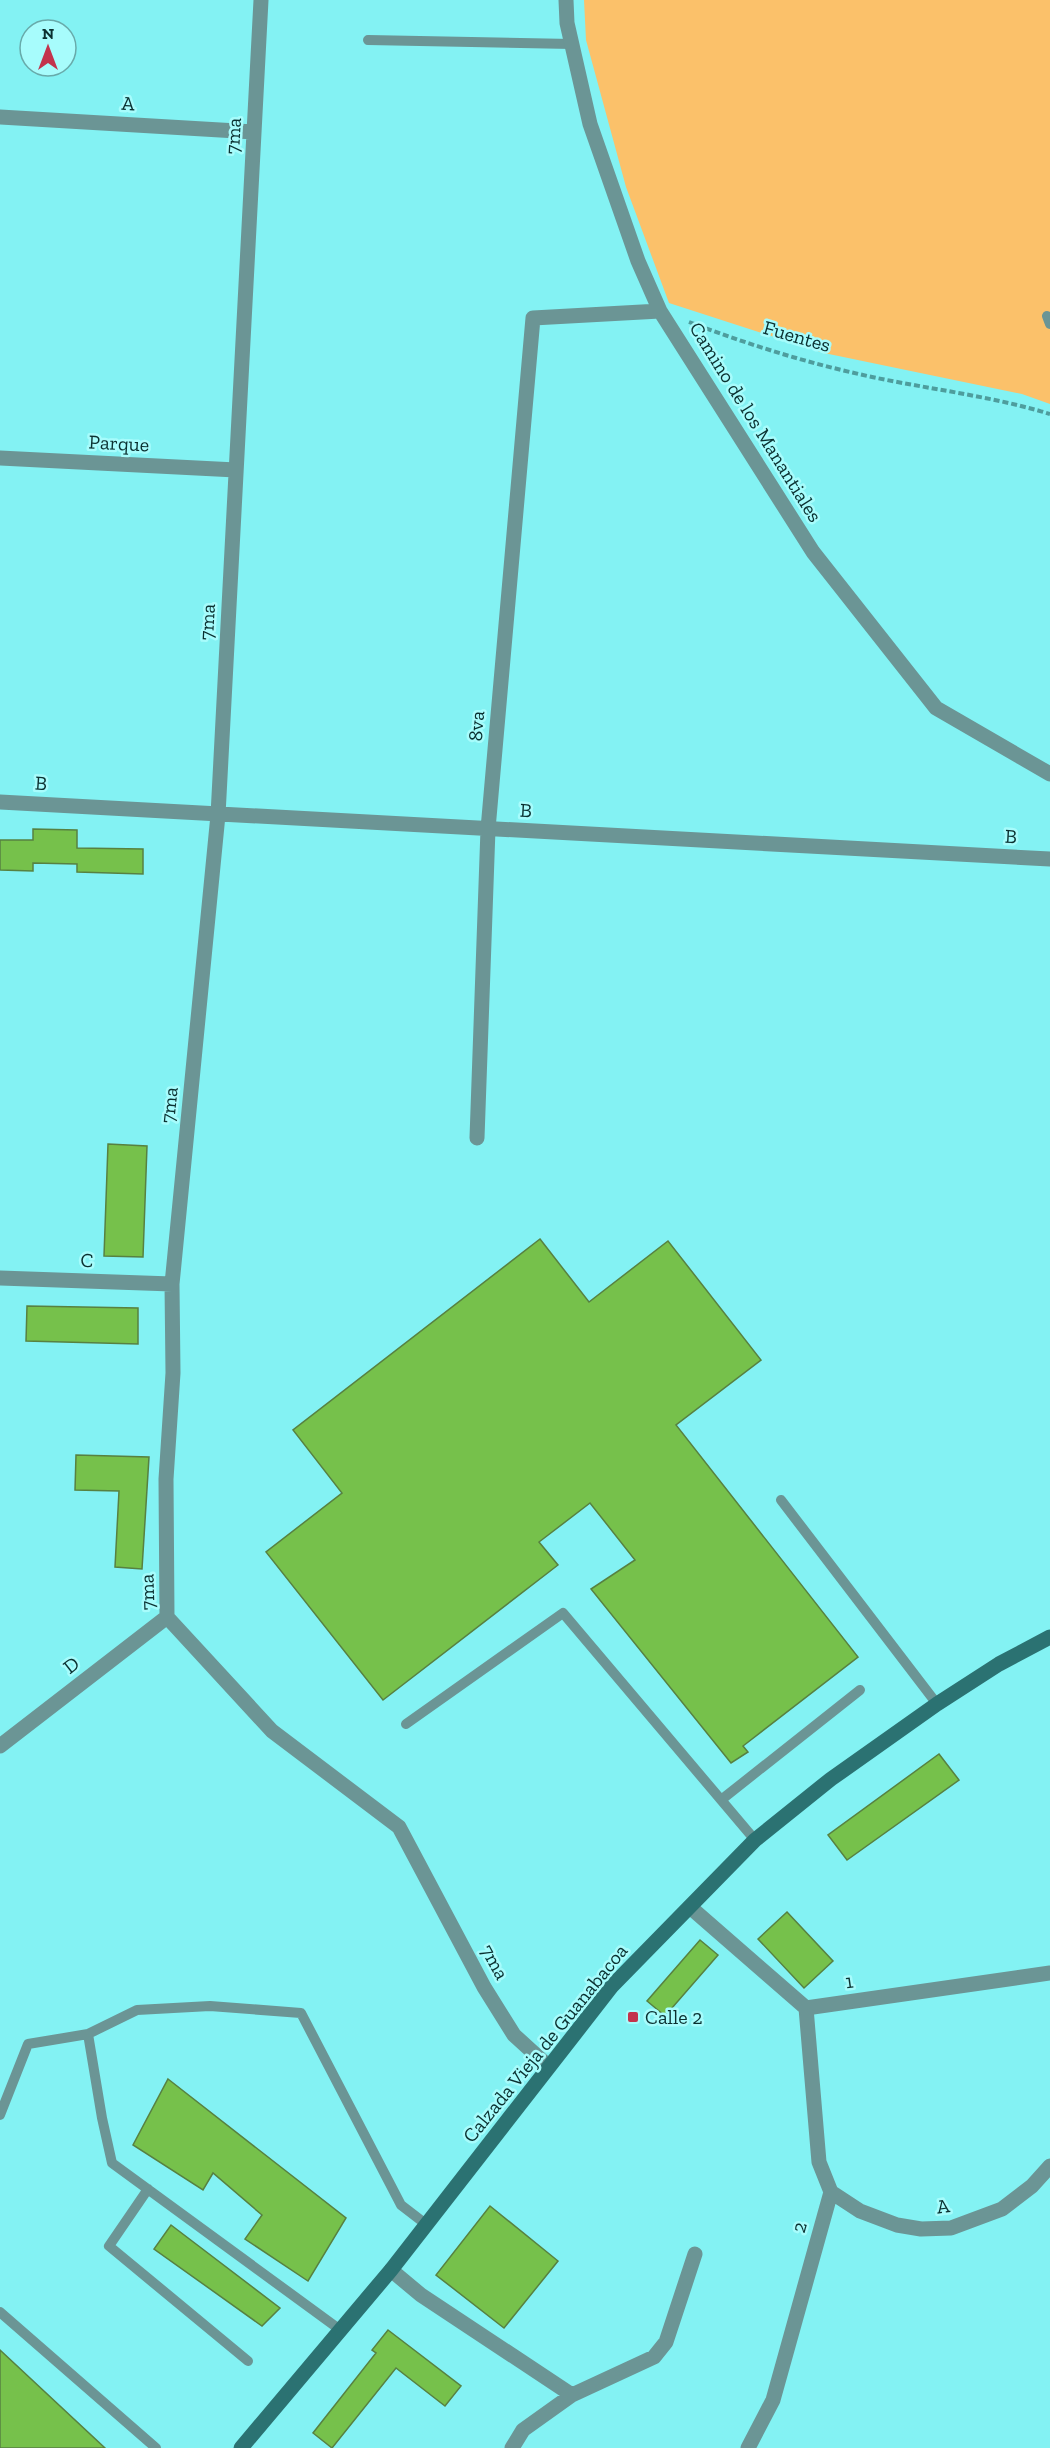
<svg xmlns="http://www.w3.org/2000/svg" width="1050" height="2448" font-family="'Zilla Slab',serif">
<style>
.green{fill:#fbc16a}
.building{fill:#76c14b;stroke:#578141;stroke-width:1.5}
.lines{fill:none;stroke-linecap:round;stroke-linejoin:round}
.path{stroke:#4e9d9d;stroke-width:4;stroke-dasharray:6 3;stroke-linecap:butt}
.service{stroke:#6b9595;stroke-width:10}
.minor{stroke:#6b9595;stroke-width:15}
.secondary{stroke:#2b7272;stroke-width:15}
.poi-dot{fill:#c3334c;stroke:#a7fcfc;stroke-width:2}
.labels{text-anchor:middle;stroke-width:5;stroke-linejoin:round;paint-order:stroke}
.street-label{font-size:20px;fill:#0a3030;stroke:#a7fcfc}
.poi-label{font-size:20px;fill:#0a3030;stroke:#a7fcfc;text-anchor:start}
</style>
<rect width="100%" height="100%" fill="#83f2f3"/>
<path class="green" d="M584 0H1050V404L1022 394 824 353 669 303 626 187 586 40Z"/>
<path class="building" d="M33 829 77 830V848L143 849V874L77 872V864L33 863V871L0 870V840H33Z
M108 1144 147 1146 143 1257 104 1256Z
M540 1239 589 1302 668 1241 761 1360 676 1425 858 1657 743 1746 748 1752 731 1763 591 1589 635 1560 590 1503 539 1542 558 1565 383 1700 266 1552 342 1493 293 1430Z
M27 1306 138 1308V1344L26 1341Z
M76 1455 149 1457 142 1569 115 1567 119 1491 75 1490Z
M939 1754 959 1780 847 1860 828 1835Z
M787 1912 833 1961 804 1988 758 1939Z
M700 1940 718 1955 665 2016 647 2001Z
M168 2079 346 2218 308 2281 245 2239 262 2215 213 2173 203 2190 133 2145Z
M490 2206 558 2261 504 2328 436 2275Z
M171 2225 280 2308 262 2326 154 2249Z
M388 2330 461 2386 445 2406 396 2368 332 2448 313 2433 376 2353 372 2350Z
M0 2350 105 2448H0Z"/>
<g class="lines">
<path class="path" d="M689 322C742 342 794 359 850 372 916 388 985 394 1050 414"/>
<path class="service" d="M368 40 572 44
M1047 316 1050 324
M781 1500 937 1704
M406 1724 563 1613 755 1840
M721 1800 860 1690
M0 2115 28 2044 88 2034
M148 2189 109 2246 248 2361
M0 2312 156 2448
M339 2329 112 2163 102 2118 88 2034 137 2010 210 2006 301 2013 401 2205 427 2225"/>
<path class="minor" d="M261 0 218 815 172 1284 173 1373 166 1479 167 1617 272 1731 399 1827 484 1987 514 2035 548 2066
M566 0 567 23 590 124 638 261 660 311 813 552 936 708 1050 774
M0 117 254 132
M0 458 236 470
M0 802 1050 859
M477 1138 488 829 533 318 660 311
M0 1278 172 1284
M0 1746 167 1617
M690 1907 806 2008 1050 1973
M831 2192 860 2211 897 2225 921 2229 951 2228 1002 2209 1032 2186 1050 2166
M391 2270 421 2295 572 2395
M512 2448 523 2430 572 2395 654 2357 666 2342 695 2254
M748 2448 773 2400 831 2192 819 2162 806 2008"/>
<path class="secondary" d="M241 2448 391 2270 612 1986 755 1840 831 1779 937 1704 999 1664 1050 1637"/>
</g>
<rect class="poi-dot" x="627" y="2011" width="12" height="12" rx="3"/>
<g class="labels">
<g class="street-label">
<text transform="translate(128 103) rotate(3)" y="7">A</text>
<text transform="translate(233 136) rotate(-87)" y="7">7ma</text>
<text transform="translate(797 336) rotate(16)" y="7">Fuentes</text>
<text transform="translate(756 422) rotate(58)" y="7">Camino de los Manantiales</text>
<text transform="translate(119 443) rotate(3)" y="7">Parque</text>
<text transform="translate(207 622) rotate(-87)" y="7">7ma</text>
<text transform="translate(476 726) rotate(-85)" y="7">8va</text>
<text transform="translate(41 783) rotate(4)" y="7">B</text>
<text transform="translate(526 810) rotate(3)" y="7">B</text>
<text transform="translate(1011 836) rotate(3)" y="7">B</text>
<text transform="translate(169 1105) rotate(-84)" y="7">7ma</text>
<text transform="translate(87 1260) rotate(2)" y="7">C</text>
<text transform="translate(147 1592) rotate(-92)" y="7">7ma</text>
<text transform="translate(71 1665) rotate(-38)" y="7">D</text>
<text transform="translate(495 1962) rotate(61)" y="7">7ma</text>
<text transform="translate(849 1981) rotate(-8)" y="7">1</text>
<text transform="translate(545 2043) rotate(-51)" y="7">Calzada Vieja de Guanabacoa</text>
<text transform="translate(943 2206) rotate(-8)" y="7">A</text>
<text transform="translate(799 2227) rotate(-74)" y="7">2</text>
</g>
<g class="poi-label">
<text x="645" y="2024">Calle 2</text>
</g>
</g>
<g transform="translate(48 48)"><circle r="28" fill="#a7fcfc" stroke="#68aaaa" stroke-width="1.5"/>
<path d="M0-4.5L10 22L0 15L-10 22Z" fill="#c3334c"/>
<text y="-9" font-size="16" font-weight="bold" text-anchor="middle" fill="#0a3030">N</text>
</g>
</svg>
